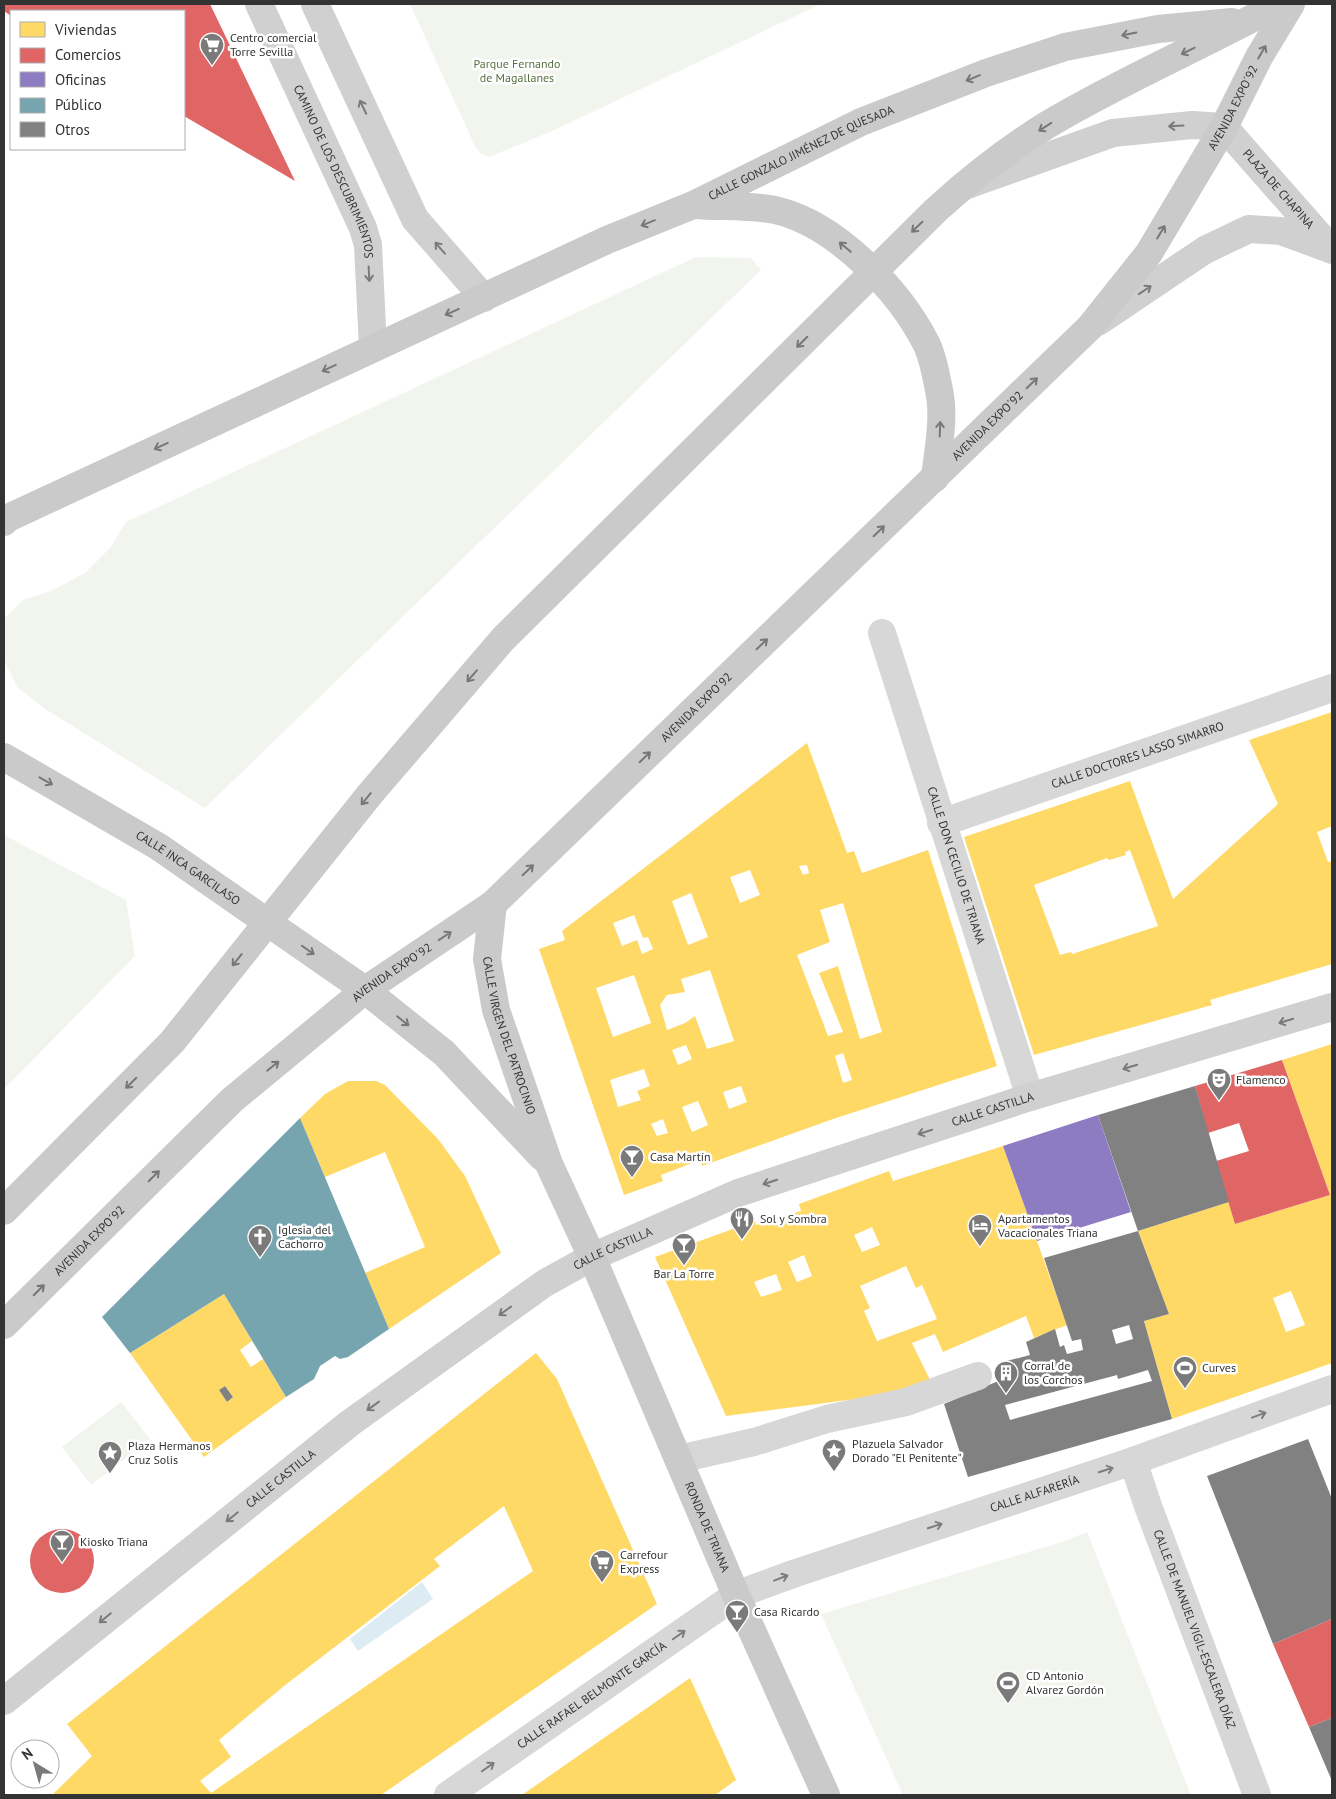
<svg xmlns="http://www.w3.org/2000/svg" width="1336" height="1799" font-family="'PT Sans',sans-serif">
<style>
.green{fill:#f1f5ed}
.water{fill:#ddebf3}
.homes{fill:#ffd966;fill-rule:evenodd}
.shops{fill:#e06666}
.offices{fill:#8e7cc3}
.public{fill:#76a5af}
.building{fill:#818181;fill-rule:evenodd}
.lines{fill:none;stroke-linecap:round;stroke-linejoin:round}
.street{stroke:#d7d7d7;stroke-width:28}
.secondary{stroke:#d0d0d0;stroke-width:28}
.primary{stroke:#cacaca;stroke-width:28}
.oneway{stroke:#777}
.oneway2{stroke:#7a7a7a}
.oneway3{stroke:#7d7d7d}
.labels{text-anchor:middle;stroke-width:5;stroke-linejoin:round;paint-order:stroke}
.poi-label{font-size:12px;fill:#333;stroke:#fff;text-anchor:start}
.park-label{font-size:12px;fill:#56703f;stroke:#fff}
.street-label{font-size:12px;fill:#333;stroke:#fff}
</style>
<rect width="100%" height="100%" fill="#fff"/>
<path class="green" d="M410 4H821L552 131 489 157 481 154 476 148Z
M696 257 751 258 761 270 205 808 45 709 17 687 4 660V619L23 600 51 591 85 573 111 547 126 522Z
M4 835 126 900 135 956 4 1089Z
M121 1402 150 1439 91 1485 62 1447Z
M1087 1532 1191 1795H903L821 1614 1062 1542Z"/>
<path class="water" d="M422 1582 433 1599 358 1651 350 1639Z"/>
<path class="homes" d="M1332 712V826L1317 832 1328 862 1332 861V964L1210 1000 1212 1005 1034 1055 964 837 1130 781 1173 899 1278 804 1249 740ZM1130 850 1158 926 1072 954 1071 952 1060 955 1034 885 1107 858 1109 860 1126 855 1125 852Z
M807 743 847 853 854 851 862 873 928 850 997 1066 833 1119 702 1166 700 1160 661 1175 663 1181 624 1195 539 949 565 940 562 931ZM807 865 809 873 803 875 799 866ZM750 870 760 895 740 903 730 877ZM691 893 708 937 688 945 672 901ZM843 903 882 1032 860 1039 838 966 819 973 843 1032 828 1036 797 955 830 942 820 910ZM634 915 643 938 648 937 653 949 642 954 637 940 622 946 613 923ZM710 970 734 1041 707 1049 695 1016 685 1023 667 1030 660 1005 667 995 685 992 681 979ZM634 975 651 1023 613 1037 596 988ZM686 1045 692 1059 678 1065 672 1050ZM843 1053 852 1080 843 1083 835 1056ZM644 1069 650 1086 637 1091 641 1100 618 1107 610 1080ZM741 1086 747 1102 729 1109 723 1092ZM698 1101 708 1125 692 1132 682 1107ZM663 1119 668 1133 657 1136 651 1124Z
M1332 1044V1363L1172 1419 1144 1321 1169 1314 1138 1231 1229 1202 1235 1224 1330 1195 1282 1060ZM1291 1291 1305 1325 1286 1332 1273 1298Z
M348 1081H376L385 1085 438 1139 465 1176 501 1253 389 1329 365 1273 425 1247 385 1152 325 1177 300 1118 325 1094Z
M1003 1146 1067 1325 1034 1338 1026 1316 943 1352 935 1334 912 1343 931 1382 886 1395 726 1416 655 1257 755 1221 756 1225 801 1211 799 1204 889 1171 893 1181ZM872 1227 880 1245 862 1252 854 1235ZM804 1255 812 1276 797 1282 788 1262ZM906 1266 916 1288 922 1285 937 1319 877 1341 864 1311 870 1308 860 1286ZM776 1274 782 1290 761 1297 754 1282Z
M224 1294 252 1341 240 1350 251 1367 263 1359 286 1397 204 1457 130 1353ZM225 1386 233 1397 227 1402 219 1390Z
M536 1353 557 1379 657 1604 381 1795H52L92 1756 67 1724ZM504 1506 533 1571 211 1793 200 1781 231 1757 219 1740 284 1686 440 1566 434 1559Z
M690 1678 736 1780 715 1795H522Z"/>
<path class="shops" d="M4 4H210L295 181 184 116V11H11V16L4 11Z
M1282 1060 1330 1195 1235 1224 1216 1161 1249 1151 1239 1123 1208 1133 1195 1086Z
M30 1561a32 32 0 1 1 64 0a32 32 0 1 1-64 0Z
M1332 1619V1718L1309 1727 1273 1644Z"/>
<path class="offices" d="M1098 1115 1131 1212 1037 1241 1003 1146Z"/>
<path class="public" d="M300 1118 389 1329 348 1357 340 1359 335 1356 320 1366 314 1379 286 1397 224 1294 130 1353 102 1317Z"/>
<path class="building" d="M1195 1086 1229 1202 1138 1231 1169 1314 1144 1321 1172 1419 968 1477 944 1404 1010 1376 1003 1362 1030 1355 1026 1342 1055 1329 1060 1347 1064 1345 1067 1354 1083 1350 1081 1339 1072 1341 1044 1258 1138 1231 1098 1115ZM1129 1325 1133 1339 1116 1344 1112 1330ZM1148 1370 1152 1381 1010 1420 1005 1405 1117 1375 1118 1379Z
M225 1386 233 1397 227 1402 219 1390Z
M1308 1439 1332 1499V1619L1273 1644 1207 1476Z
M1332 1718V1781L1309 1727Z"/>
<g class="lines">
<g class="street">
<path id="s1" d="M882 633 1030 1097"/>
<path id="s2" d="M941 823 1332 688"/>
<path d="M679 1459 754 1442 827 1419 906 1402 978 1376"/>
<path id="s3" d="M1133 1461 1148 1506 1257 1795"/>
<path id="s4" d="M448 1795 736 1595 793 1574 1133 1461 1332 1389"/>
</g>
<g class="secondary">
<path id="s5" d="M259 4 363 228 368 245 373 348"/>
<path d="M315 4 415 219 484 298"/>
<path id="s6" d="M967 185 1113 133 1192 125 1224 127 1332 250"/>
<path d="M1098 322 1205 250 1249 229 1281 231 1330 249"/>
<path id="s7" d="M4 1701 350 1423 545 1283 592 1257 738 1193 1030 1097 1332 1007"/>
</g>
<g class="primary">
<path d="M695 205C718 207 758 205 779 211 837 226 899 290 926 343 933 356 936 376 939 390 945 418 938 450 935 478"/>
<path id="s8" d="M4 522 8 518 607 240 693 205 861 122 986 73 1065 47 1158 29 1232 22"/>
<path id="s9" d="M4 757 159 847 365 990 444 1053 542 1157"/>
<path id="s10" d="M493 904 487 959 496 1010 549 1164 592 1257 736 1595 826 1795"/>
<path d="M4 1211 172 1042 370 794 503 639 936 210C970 179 1008 149 1047 125 1122 80 1203 46 1279 4"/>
<path id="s11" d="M4 1325 232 1100 365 990 493 904 1090 327 1149 253 1224 127 1259 57 1291 4"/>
</g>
</g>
<defs><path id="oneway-shaft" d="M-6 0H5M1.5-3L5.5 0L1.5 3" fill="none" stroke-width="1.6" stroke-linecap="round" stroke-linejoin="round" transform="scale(1.25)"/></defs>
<g class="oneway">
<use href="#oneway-shaft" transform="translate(1129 34) rotate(169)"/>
<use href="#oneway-shaft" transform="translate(1188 51) rotate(154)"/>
<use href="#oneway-shaft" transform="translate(1262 52) rotate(-60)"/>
<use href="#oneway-shaft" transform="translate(973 78) rotate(158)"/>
<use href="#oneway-shaft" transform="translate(1045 127) rotate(147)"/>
<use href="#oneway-shaft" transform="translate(648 223) rotate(158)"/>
<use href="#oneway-shaft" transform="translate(917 227) rotate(136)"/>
<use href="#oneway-shaft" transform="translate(1161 232) rotate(-59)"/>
<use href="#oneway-shaft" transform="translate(845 247) rotate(-140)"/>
<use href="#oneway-shaft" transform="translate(452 312) rotate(156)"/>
<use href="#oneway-shaft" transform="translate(802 342) rotate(135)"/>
<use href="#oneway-shaft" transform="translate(329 368) rotate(155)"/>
<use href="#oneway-shaft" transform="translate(1032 383) rotate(-44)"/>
<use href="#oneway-shaft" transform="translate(940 429) rotate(-88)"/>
<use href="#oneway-shaft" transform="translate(161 446) rotate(155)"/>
<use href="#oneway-shaft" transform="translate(879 531) rotate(-44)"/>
<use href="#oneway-shaft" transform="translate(762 644) rotate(-44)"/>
<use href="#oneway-shaft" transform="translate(472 676) rotate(131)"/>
<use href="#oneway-shaft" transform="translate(645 757) rotate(-44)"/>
<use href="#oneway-shaft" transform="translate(46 781) rotate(29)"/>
<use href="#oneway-shaft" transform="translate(366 799) rotate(129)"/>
<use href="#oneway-shaft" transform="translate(528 870) rotate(-44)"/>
<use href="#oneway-shaft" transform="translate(445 936) rotate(-34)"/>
<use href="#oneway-shaft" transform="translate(308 950) rotate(35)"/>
<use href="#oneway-shaft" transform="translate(237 960) rotate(129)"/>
<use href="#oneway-shaft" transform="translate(403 1021) rotate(39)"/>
<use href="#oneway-shaft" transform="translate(273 1066) rotate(-39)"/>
<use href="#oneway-shaft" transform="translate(131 1083) rotate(135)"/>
<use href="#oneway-shaft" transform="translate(154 1176) rotate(-45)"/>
<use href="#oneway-shaft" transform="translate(39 1290) rotate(-45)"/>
</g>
<g class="oneway2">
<use href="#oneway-shaft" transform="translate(363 107) rotate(-115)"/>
<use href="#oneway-shaft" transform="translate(1176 126) rotate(177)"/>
<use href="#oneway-shaft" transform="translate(440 248) rotate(-131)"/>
<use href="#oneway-shaft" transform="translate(369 274) rotate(87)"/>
<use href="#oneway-shaft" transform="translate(1145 290) rotate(-34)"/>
<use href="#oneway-shaft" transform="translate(1286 1021) rotate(163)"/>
<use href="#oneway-shaft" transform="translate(1130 1067) rotate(163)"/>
<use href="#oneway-shaft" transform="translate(925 1132) rotate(162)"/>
<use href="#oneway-shaft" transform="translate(770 1182) rotate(162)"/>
<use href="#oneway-shaft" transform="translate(505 1311) rotate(144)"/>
<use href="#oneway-shaft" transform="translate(373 1406) rotate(144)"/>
<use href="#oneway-shaft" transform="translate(232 1517) rotate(141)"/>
<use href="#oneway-shaft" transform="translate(105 1618) rotate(141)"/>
</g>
<g class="oneway3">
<use href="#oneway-shaft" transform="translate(1259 1415) rotate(-20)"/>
<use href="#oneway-shaft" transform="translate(1106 1470) rotate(-18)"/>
<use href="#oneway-shaft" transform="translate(935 1526) rotate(-18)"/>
<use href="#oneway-shaft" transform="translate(781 1578) rotate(-21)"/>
<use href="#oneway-shaft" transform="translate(679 1635) rotate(-35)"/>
<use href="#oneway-shaft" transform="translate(488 1767) rotate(-35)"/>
</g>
<defs>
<symbol id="supermarket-pin" viewBox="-11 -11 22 30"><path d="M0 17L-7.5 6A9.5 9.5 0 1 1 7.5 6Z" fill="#7a7a7a" stroke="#fff"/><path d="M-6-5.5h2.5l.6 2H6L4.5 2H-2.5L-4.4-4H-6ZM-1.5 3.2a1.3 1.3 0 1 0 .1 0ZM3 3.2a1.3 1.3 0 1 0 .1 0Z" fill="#fff"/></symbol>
<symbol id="theatre-pin" viewBox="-11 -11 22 30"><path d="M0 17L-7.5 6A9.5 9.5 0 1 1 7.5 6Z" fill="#7a7a7a" stroke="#fff"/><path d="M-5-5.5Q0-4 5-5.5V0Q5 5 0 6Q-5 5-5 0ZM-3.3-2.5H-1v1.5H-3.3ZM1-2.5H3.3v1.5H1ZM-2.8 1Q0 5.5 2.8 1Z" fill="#fff"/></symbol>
<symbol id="bar-pin" viewBox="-11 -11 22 30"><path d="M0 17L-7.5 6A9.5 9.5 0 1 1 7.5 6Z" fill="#7a7a7a" stroke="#fff"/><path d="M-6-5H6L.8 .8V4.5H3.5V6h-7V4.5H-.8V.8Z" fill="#fff"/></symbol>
<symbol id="restaurant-pin" viewBox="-11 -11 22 30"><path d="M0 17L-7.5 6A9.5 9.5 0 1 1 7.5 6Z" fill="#7a7a7a" stroke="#fff"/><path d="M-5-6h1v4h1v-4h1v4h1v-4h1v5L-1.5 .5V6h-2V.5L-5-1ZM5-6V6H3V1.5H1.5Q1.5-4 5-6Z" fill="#fff"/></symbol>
<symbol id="hotel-pin" viewBox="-11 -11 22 30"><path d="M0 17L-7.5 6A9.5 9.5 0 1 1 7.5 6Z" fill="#7a7a7a" stroke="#fff"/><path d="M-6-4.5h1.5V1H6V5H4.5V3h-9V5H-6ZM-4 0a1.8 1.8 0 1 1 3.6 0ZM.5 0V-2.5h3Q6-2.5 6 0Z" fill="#fff"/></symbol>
<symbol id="church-pin" viewBox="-11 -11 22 30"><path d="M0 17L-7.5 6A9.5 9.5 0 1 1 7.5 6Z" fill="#7a7a7a" stroke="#fff"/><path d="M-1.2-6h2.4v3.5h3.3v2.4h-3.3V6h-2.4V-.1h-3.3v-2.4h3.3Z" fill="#fff"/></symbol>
<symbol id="stadium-pin" viewBox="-11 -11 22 30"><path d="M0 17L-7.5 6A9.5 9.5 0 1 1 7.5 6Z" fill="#7a7a7a" stroke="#fff"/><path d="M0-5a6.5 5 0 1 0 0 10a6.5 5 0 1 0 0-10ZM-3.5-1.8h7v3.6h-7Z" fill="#fff"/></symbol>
<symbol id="building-pin" viewBox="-11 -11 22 30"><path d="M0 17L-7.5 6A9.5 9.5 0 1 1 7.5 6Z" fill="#7a7a7a" stroke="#fff"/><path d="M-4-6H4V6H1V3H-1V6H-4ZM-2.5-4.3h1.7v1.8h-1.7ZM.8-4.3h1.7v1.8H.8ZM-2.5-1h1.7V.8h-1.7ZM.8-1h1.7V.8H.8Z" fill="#fff"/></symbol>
<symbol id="sight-pin" viewBox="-11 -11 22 30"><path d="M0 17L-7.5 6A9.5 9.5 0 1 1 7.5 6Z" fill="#7a7a7a" stroke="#fff"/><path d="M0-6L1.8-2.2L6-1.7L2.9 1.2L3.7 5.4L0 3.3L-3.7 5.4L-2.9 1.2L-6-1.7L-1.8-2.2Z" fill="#fff"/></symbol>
</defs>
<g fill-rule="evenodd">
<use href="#supermarket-pin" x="198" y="31" width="28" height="38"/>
<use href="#theatre-pin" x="1205" y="1066" width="28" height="38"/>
<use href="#bar-pin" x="618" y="1143" width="28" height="38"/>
<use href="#restaurant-pin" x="728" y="1205" width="28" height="38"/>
<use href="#hotel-pin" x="966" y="1212" width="28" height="38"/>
<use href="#church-pin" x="246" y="1223" width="28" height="38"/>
<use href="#bar-pin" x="670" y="1231" width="28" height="38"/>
<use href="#stadium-pin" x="1171" y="1354" width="28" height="38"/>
<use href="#building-pin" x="992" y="1359" width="28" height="38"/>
<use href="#sight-pin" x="820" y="1437" width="28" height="38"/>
<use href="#sight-pin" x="96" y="1439" width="28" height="38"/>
<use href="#bar-pin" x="48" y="1528" width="28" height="38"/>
<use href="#supermarket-pin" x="588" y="1548" width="28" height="38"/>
<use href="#bar-pin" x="723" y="1598" width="28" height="38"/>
<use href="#stadium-pin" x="994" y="1669" width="28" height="38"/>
</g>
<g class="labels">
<g class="poi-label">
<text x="230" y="42">Centro comercial<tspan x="230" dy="14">Torre Sevilla</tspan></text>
<text x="1236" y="1084">Flamenco</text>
<text x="650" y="1161">Casa Martín</text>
<text x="760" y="1223">Sol y Sombra</text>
<text x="998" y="1223">Apartamentos<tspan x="998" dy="14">Vacacionales Triana</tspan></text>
<text x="278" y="1234">Iglesia del<tspan x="278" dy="14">Cachorro</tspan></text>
<text x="684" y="1278" text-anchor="middle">Bar La Torre</text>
<text x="1024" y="1370">Corral de<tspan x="1024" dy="14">los Corchos</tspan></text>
<text x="1202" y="1372">Curves</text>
<text x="852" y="1448">Plazuela Salvador<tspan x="852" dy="14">Dorado "El Penitente"</tspan></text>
<text x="128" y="1450">Plaza Hermanos<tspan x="128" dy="14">Cruz Solis</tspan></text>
<text x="80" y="1546">Kiosko Triana</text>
<text x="620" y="1559">Carrefour<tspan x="620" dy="14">Express</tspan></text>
<text x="754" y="1616">Casa Ricardo</text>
<text x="1026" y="1680">CD Antonio<tspan x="1026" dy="14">Alvarez Gordón</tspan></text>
</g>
<g class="park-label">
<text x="517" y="68">Parque Fernando<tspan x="517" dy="14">de Magallanes</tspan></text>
</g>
<g class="street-label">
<text dy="4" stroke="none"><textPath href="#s11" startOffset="1740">AVENIDA EXPO´92</textPath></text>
<text dy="4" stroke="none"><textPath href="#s8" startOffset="879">CALLE GONZALO JIMÉNEZ DE QUESADA</textPath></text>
<text dy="4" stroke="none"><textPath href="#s5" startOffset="184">CAMINO DE LOS DESCUBRIMIENTOS</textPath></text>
<text dy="4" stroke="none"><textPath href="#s6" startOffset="349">PLAZA DE CHAPINA</textPath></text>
<text dy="4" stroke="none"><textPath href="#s11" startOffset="1335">AVENIDA EXPO´92</textPath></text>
<text dy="4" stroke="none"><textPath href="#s11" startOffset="930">AVENIDA EXPO´92</textPath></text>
<text dy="4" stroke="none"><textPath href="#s2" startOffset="208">CALLE DOCTORES LASSO SIMARRO</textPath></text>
<text dy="4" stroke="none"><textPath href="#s1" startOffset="244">CALLE DON CECILIO DE TRIANA</textPath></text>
<text dy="4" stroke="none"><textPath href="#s9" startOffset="215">CALLE INCA GARCILASO</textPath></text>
<text dy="4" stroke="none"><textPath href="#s11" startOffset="525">AVENIDA EXPO´92</textPath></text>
<text dy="4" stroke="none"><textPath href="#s10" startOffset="135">CALLE VIRGEN DEL PATROCINIO</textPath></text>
<text dy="4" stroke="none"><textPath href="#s7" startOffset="1165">CALLE CASTILLA</textPath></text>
<text dy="4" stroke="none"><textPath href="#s11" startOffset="120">AVENIDA EXPO´92</textPath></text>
<text dy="4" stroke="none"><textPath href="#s7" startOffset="760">CALLE CASTILLA</textPath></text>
<text dy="4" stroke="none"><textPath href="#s7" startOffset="355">CALLE CASTILLA</textPath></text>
<text dy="4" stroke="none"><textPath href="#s4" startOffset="666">CALLE ALFARERÍA</textPath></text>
<text dy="4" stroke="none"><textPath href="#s10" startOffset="666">RONDA DE TRIANA</textPath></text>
<text dy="4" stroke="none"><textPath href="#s3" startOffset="179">CALLE DE MANUEL VIGIL-ESCALERA DÍAZ</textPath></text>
<text dy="4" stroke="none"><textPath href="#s4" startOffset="175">CALLE RAFAEL BELMONTE GARCÍA</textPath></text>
</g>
</g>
<rect width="1336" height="1799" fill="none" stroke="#333333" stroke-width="10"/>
<rect x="10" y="10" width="175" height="140" fill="#ffffff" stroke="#adadad"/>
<rect x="20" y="22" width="25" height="15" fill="#ffd966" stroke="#adadad"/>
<text x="55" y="35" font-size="15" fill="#333333">Viviendas</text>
<rect x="20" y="48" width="25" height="15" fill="#e06666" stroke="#adadad"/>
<text x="55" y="60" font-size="15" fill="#333333">Comercios</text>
<rect x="20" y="72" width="25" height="15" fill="#8e7cc3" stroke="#adadad"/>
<text x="55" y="85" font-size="15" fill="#333333">Oficinas</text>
<rect x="20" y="98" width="25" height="15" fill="#76a5af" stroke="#adadad"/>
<text x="55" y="110" font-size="15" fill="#333333">Público</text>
<rect x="20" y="122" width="25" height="15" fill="#818181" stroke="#adadad"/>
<text x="55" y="135" font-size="15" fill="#333333">Otros</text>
<g transform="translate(35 1764) rotate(323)"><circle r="24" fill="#ffffff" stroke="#adadad"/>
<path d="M0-4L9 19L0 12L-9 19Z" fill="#7a7a7a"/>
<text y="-8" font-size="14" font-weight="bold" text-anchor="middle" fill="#333333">N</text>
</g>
</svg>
